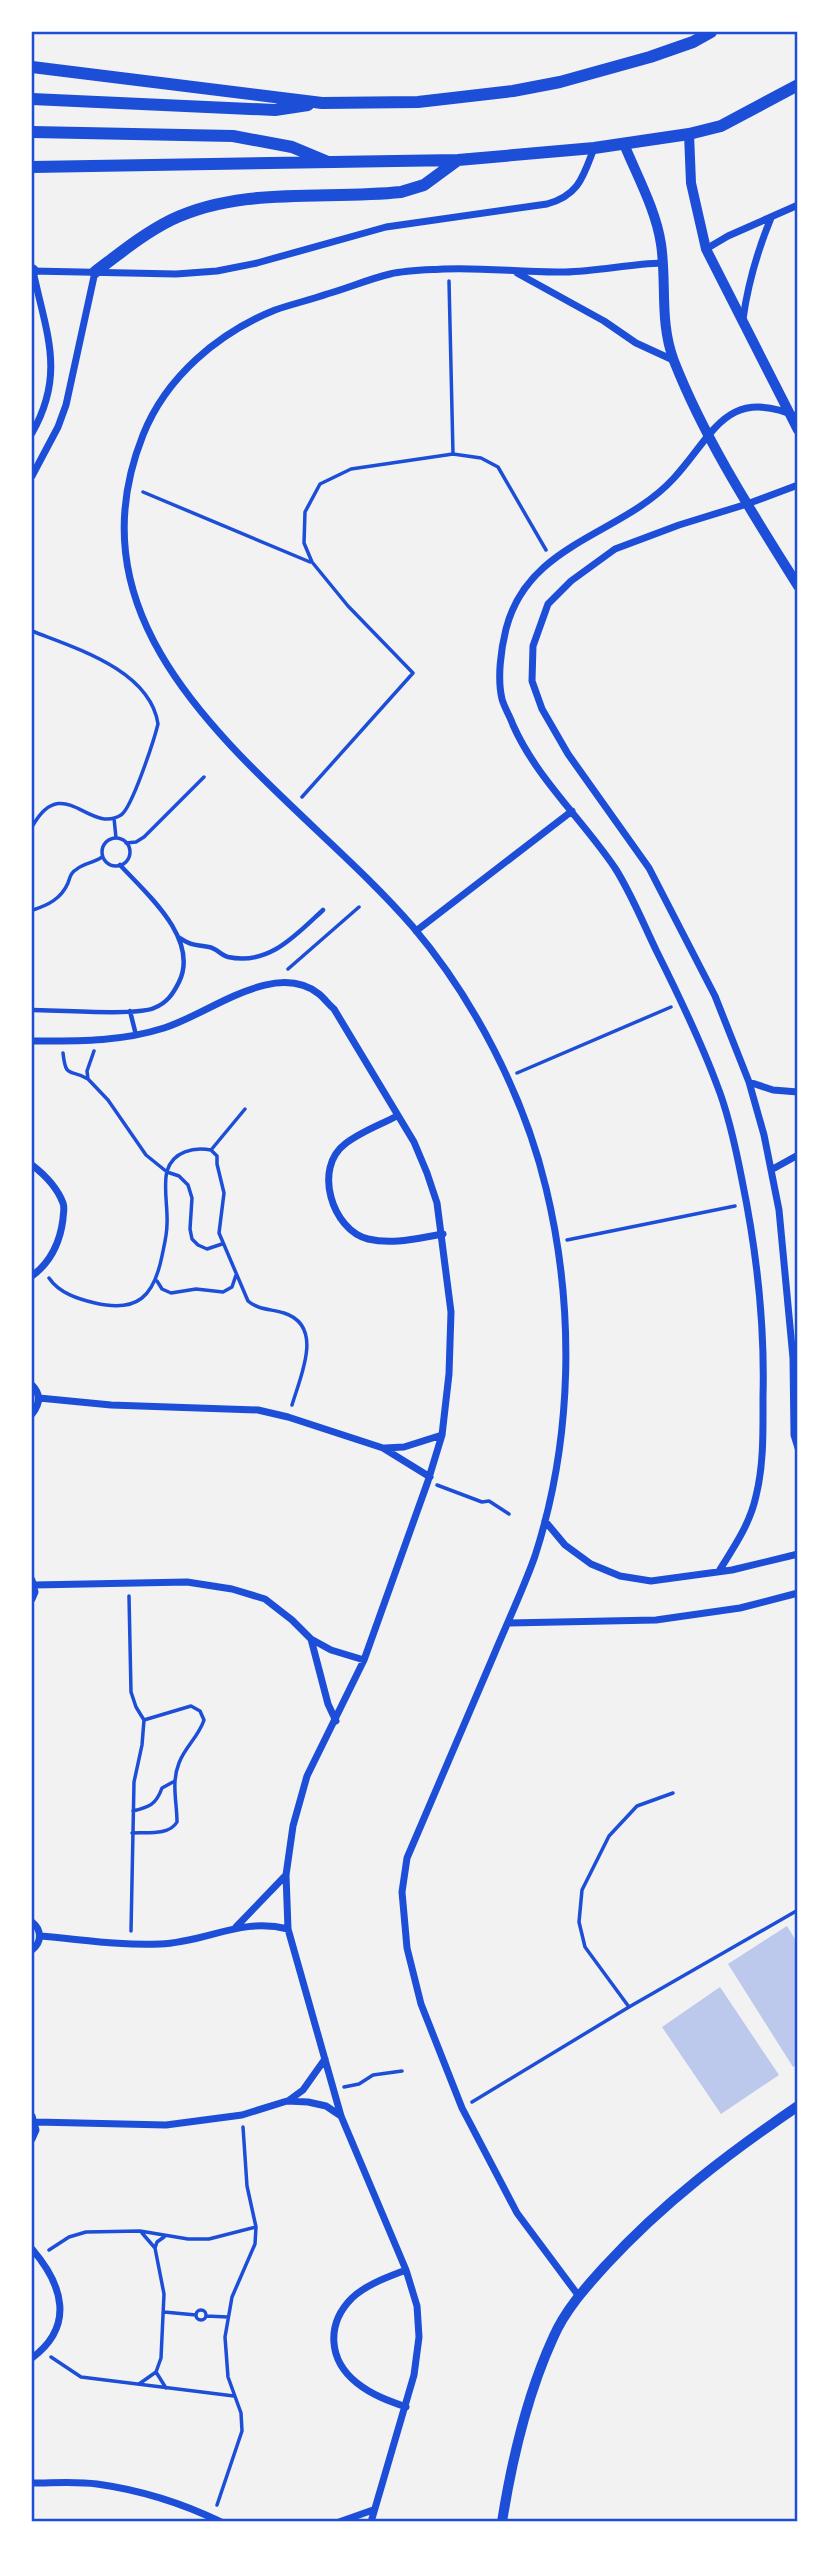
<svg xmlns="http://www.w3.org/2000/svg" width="829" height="2553" font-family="Literata,serif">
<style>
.building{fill:#bdc9ec}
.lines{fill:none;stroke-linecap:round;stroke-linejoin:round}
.path{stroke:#1d4ed8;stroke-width:3.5}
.service{stroke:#1d4ed8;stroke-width:4.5}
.minor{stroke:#1d4ed8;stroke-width:7}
.tertiary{stroke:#1d4ed8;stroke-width:10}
.secondary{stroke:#1d4ed8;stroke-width:12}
.neatline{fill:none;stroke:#1d4ed8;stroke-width:2.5}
</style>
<rect width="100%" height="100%" fill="#f2f2f2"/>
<path class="building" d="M787 1926 798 1944V2064L793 2067 728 1964Z
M720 1987 779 2075 721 2114 662 2027Z"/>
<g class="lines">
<path class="path" d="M449 281 453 454
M143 492 310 562
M32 631C75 648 150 670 158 724 154 740 132 808 121 815 89 835 63 771 32 827
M302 797 413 673 348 606 312 562 304 543 305 512 320 484 351 469 453 454 481 458 498 467 546 550
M114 818 116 838
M102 852a14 14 0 1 1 28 0a14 14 0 1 1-28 0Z
M126 843 136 842 144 837 204 777
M33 910C48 905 61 899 68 883 70 877 71 872 77 869 84 863 94 863 102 857
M288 969 359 907
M94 1051 87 1071 88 1079 108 1100 146 1155 167 1172 179 1176 188 1185 192 1198 190 1229 192 1239 198 1245 207 1249 222 1244
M63 1053C66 1080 70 1068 88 1079
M517 1073 671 1007
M211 1150 245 1109
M567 1240 735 1206
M49 1278C59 1293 78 1299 95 1303 138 1313 154 1296 162 1256 164 1246 167 1235 167 1224 168 1208 163 1186 167 1171 173 1151 194 1147 211 1150L217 1156V1164L224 1193 219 1233 248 1301C258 1310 272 1309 284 1313 325 1326 300 1377 292 1405
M157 1281 162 1289 171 1293 196 1289 223 1292 232 1287 236 1275
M437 1485 482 1502 489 1501 509 1514
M129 1596 131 1692 136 1707 144 1720 142 1745 134 1782 131 1931
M133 1811C149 1807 156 1805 162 1788L173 1782
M132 1833C146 1832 169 1836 177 1822 177 1802 171 1783 179 1763 185 1747 199 1736 204 1720L200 1711 191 1706 144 1720
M629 2007 585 1947 579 1922 582 1890 609 1836 637 1806 673 1793
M344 2087 359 2084 373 2075 402 2071
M472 2102 629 2007 798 1910
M155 2248 157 2242 164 2237
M49 2250 69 2237 86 2232 140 2231 188 2239H209L256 2227
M196 2315a5 5 0 1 1 10 0a5 5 0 1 1-10 0Z
M164 2312 196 2315
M206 2316 228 2317
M51 2357 81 2377 234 2396
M156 2372 166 2388
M139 2384 156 2372 161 2358 164 2294 155 2248 142 2233
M217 2505 242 2431 241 2413 228 2377 225 2337 232 2297 255 2244 256 2227 247 2186 243 2127"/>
<path class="service" d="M178 937C194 947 193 944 209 947 216 948 221 955 228 957 269 966 296 935 323 910
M32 1010C55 1010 137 1016 154 1008 167 1003 173 994 179 982 200 939 146 893 120 865
M130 1011 136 1035"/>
<path class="minor" d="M706 249 728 236 798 205
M32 271 176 274 217 271 257 263 386 227 547 204C579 195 583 177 594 148
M517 273 604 321 636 343 673 360
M743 319C748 283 757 252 771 218
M32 433C66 373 46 333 33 271
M32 476 58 427 66 405 95 272
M798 485 747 504 679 525 615 549 571 581 548 604 533 646 532 681 542 709 568 754 649 868 715 996 749 1082 764 1135 779 1210 793 1358 794 1435 798 1448
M416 931 572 811
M32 1041C77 1041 120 1042 164 1028 209 1014 275 959 319 994 325 999 329 1005 334 1009L414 1142 427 1173 437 1203 451 1312 449 1374 442 1435 428 1481 364 1660 307 1776 293 1826 286 1875 288 1929 341 2116 406 2270 417 2306 419 2337 414 2375 371 2522
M749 1082 773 1090 798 1092
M397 1116C380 1125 360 1132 345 1144 313 1168 332 1230 368 1239 393 1245 418 1238 443 1234
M32 1165C45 1175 57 1187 63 1203 65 1208 63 1214 63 1219 60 1243 51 1262 32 1276
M771 1170 798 1155
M32 1385C41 1394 40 1404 32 1414
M39 1398 111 1405 258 1410 288 1417 383 1448 430 1477
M385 1448 404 1447 442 1435
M545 1521 565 1545 591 1564 620 1576 651 1581 732 1570 798 1554
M719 1571C734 1547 750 1524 756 1496 764 1464 763 1430 763 1397 765 1323 757 1253 742 1180 736 1149 729 1115 717 1085 700 1039 678 994 656 950 643 923 631 893 615 868 582 819 537 779 513 725 510 716 504 707 502 699 497 678 501 649 506 629 528 542 621 536 674 478 713 436 726 385 798 417
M32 1580 35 1592 32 1599
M34 1585 187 1582 232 1589 265 1599 292 1620 311 1639 331 1650 364 1660
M509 1623 656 1620 740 1608 798 1593
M311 1639 328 1704 336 1721
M32 1922C42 1930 42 1942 32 1950
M236 1927 286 1875
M40 1936C79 1939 120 1946 160 1944 207 1942 241 1917 288 1929
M288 2101 303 2090 325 2059
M32 2116 36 2130 32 2139
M36 2122 166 2125 242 2115 287 2101 308 2102 326 2106 341 2116
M32 2249C63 2285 75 2326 32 2358
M406 2270C388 2277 367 2284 352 2298 326 2324 328 2360 357 2383 372 2395 389 2401 406 2407
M578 2295 517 2213 462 2108 421 2004 407 1948 402 1892 407 1858C435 1791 464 1724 493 1657 507 1623 523 1590 535 1556 573 1438 575 1308 546 1188 524 1096 474 999 413 927 292 786 56 654 143 435 166 377 218 333 275 310 292 304 310 300 327 294 348 288 369 279 390 274 407 270 427 270 444 269 484 267 525 273 565 272 598 271 630 264 662 263
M32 2483C53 2483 76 2481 97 2484 140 2490 182 2503 221 2522
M339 2522 373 2510"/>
<path class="tertiary" d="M689 134 691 183 706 249 798 430
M624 144C637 176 656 210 661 244 667 283 659 322 674 361 705 440 753 514 798 586
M502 2522C512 2459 527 2395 553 2338 565 2310 586 2287 606 2265 663 2203 729 2153 798 2106"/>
<path class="secondary" d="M32 67 322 103 418 102 513 91 560 82 650 57 693 42 711 32
M32 99 275 110 308 105
M32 132 233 136 292 147 328 162
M32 167 458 160 594 148 689 134 721 126 798 85
M32 270 33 271
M95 272C119 254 143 234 171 220 242 186 324 200 401 192L424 185 458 160"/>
</g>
<rect width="829" height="2553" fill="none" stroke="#ffffff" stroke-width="66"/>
<rect x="33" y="33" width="763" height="2487" class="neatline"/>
</svg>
